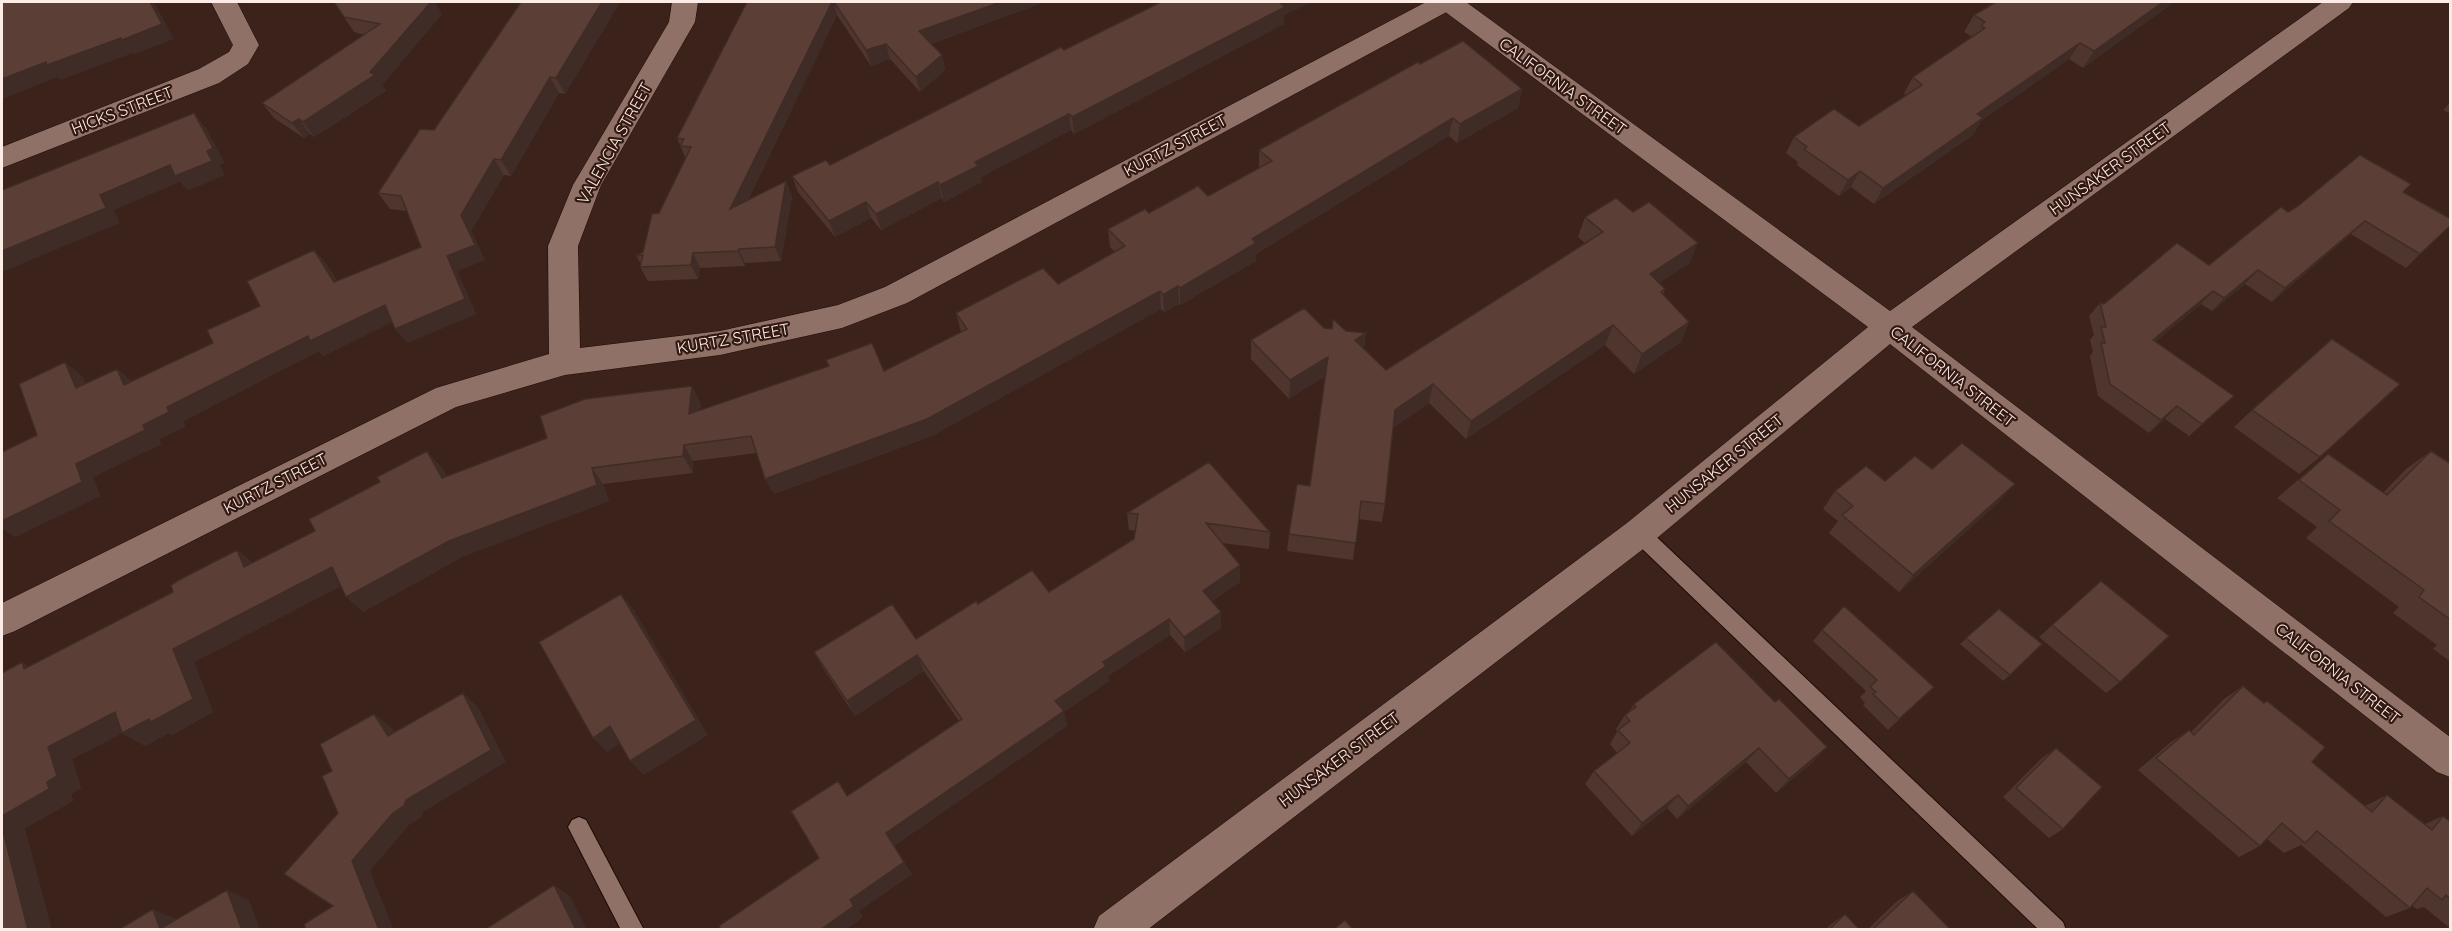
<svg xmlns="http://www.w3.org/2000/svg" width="2452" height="931" font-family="Quicksand,sans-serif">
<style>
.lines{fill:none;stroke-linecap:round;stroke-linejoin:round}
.lane-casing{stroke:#210a05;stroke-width:2}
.street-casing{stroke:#210a05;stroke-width:1}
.secondary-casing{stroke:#210a05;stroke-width:1}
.lane{fill:#8f7167;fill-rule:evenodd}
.street{fill:#8f7167;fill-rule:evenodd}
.secondary{fill:#8f7167;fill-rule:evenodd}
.wall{fill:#4e362f}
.shaded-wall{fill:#402c26}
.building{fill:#5b3f37;stroke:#402c26;stroke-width:1.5}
.labels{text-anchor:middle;stroke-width:4.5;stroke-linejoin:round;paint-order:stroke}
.street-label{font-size:16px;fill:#fdebe6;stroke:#311811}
</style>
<rect width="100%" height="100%" fill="#3b221a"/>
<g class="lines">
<defs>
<path id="lane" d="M1639 525 1646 527 2063 922 2066 930H2039L1632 539 1630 533 1632 527Z
M579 817 586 820 644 930H621L568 827 572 820Z"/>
<path id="street" d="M211 2H237L259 45 248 64 219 83 2 168V147L199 69 229 52 233 45Z
M672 2H698L695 22 601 185 578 246 580 348 720 331 838 305 885 287 1426 2H1458L1454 8 907 303 842 328 720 355 565 375 456 407 15 631 2 636V603L436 388 549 354 548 246 573 185 669 22Z"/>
<path id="secondary" d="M1436 2H1466L1890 311 2323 2H2353L2349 8 1912 327 2450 737V777L2437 772 1890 344 1651 543 1147 930H1093L1099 916 1627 523 1868 327 1440 8Z"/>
</defs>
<use href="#lane" class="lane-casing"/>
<use href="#street" class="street-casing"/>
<use href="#secondary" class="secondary-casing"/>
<use href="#lane" class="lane"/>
<use href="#street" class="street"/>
<use href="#secondary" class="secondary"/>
</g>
<path class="wall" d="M334 2 442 14 382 85 386 91 314 137 310 134 304 138 274 118 262 103 364 35 354 32Z
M521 2H620L565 94 559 93 511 176 504 175 471 231 485 260 457 271 476 314 407 343 392 322 323 356 319 351 183 421 185 427 159 439 161 444 93 477 100 496 15 537 5 530 37 435 82 376 85 384 117 369 131 381 213 343 260 306 314 250 327 265 337 281 421 247 407 211 390 209 378 193 434 130Z
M747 2H1041L1042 3 931 44 942 55 945 70 920 92 890 59 871 66 837 15 748 200 786 181 792 196 781 261 745 263V266L700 268 698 279 648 281 640 267 641 264 636 256 643 252 659 213 686 159 677 138Z
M1158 2H1312L1284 15V24L1074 134 1071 130 981 177 982 182 944 202 942 198 881 230 871 218 835 237 798 192 792 176 830 165 1158 3Z
M2174 2 2083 68 2069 59 1981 121 1973 135 1874 204 1851 187 1839 196 1797 165 1798 162 1786 153 1794 137 1859 126 1907 96 1904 93 1913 77 1972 37 1964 32 1974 15Z
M1420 64 1522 89 1518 108 1457 143 1449 136 1256 254V261L1180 305 1179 304 1164 312 1161 309 932 436 774 494 765 479 757 453 693 461V473L603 484 609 501 464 556 363 612 341 586 194 662 213 712 172 735 169 733 145 746 122 733 72 759 81 788 71 794 73 801 25 828 2 930 29 666 173 592 237 550 253 563 442 468 446 476 701 403 700 410 884 371 961 332 956 313 1058 284 1115 252 1110 247 1108 229 1149 213 1208 196 1259 168V150Z
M2451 102V114L2443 110Z
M2411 184 2403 192 2420 254 2406 268 2351 234 2272 302 2245 284 2212 311 2201 304 2156 341 2221 408 2189 436 2165 419 2149 433 2098 396 2090 356 2093 352 2090 340 2094 335 2089 316 2100 303 2104 304 2209 265 2288 212Z
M1585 217 1690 263 1659 283 1665 289 1663 295 1689 322 1681 342 1634 374 1605 345 1466 439 1429 403 1393 428 1385 504 1382 522 1358 519 1353 560 1287 551 1289 534 1310 486 1325 376 1289 399 1251 359V340L1324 328 1366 333 1364 348 1386 370 1586 244 1578 237Z
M2252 410 2320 457 2299 474 2234 427Z
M2431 451 2451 464V662L2433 649 2437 645 2393 613 2399 607 2306 538 2317 527 2277 498 2328 454 2383 493 2406 469Z
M1932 469 1999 502 1899 592 1829 533 1838 521 1823 509 1835 491 1885 481Z
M1127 513 1270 532 1269 549 1222 543 1240 582 1212 601 1221 628 1185 652 1170 635 1108 676 1109 681 1064 712 1067 726 894 846 912 874 859 911 863 917 845 930H721L819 858 848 795 959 721 924 671 855 716 823 668 814 652 916 639 1049 592 1134 539 1136 531 1129 530Z
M2101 581 2120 682 2106 693 2039 637Z
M1999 609 2010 675 2003 681 1960 644Z
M1822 630 1934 687 1888 730 1863 705 1865 703 1860 697 1866 691 1813 641Z
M2243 686 2264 703 2267 701 2312 762 2365 806 2387 795 2425 824 2443 816 2451 822V929L2424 907 2417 909 2412 906 2410 908 2386 917 2301 845 2284 853 2267 839 2260 846 2239 857 2138 770 2171 742 2189 730 2191 732 2224 699Z
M1634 704 1814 761 1776 793 1746 762 1677 819 1667 808 1632 836 1585 784 1594 771 1617 753 1610 744 1617 732 1616 729 1625 715 1629 712Z
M2056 748 2063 829 2049 838 2003 797 2042 758Z
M1913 891 1951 930H1867L1896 902Z
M1845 914 1860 930H1825L1830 925Z"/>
<path class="shaded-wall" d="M150 2H154L174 39 134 54 133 53 61 80 58 77 2 99V79Z
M431 2H435L442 14 382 85 386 91 314 137 303 122 370 72Z
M602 2H620L565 94 556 78Z
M827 2H834L837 15 736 224 730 209Z
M1001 2H1041L1042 3 923 47 919 31Z
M1279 2H1312L1284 15V24L1074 134 1072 117Z
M2163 2H2174L2083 68 2094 51Z
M2080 43 2069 59 1981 121 1973 135 1874 204 1883 188 1977 114Z
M886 44 890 59 871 66 866 50Z
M942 55 945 70 920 92 916 77Z
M550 77 559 93 511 176 501 160Z
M1522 89 1518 108 1457 143 1460 124Z
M194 113 206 128 225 163 220 165 225 175 188 191 180 182 114 210 120 223 2 272V251L100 195 207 151Z
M1069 114 1071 130 981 177 982 182 944 202 940 185 975 162Z
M1453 118 1449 136 1256 254V261L1180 305V288L1252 239Z
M299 119 310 134 304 138 292 123Z
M494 159 504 175 471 231 485 260 457 271 476 314 407 343 395 329 447 256 461 215Z
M1860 171 1851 187 1839 196 1848 180Z
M786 181 792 196 781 261 775 247Z
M938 182 942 198 881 230 876 214Z
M866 202 871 218 835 237 829 221Z
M2365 221 2351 234 2272 302 2285 288Z
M1698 243 1690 263 1642 294 1650 274Z
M739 249 745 263V266L738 251Z
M314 250 327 265 346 298 334 282Z
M693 253 700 268 698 279 691 265Z
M2258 270 2245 284 2212 311 2224 298Z
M1178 286 1179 304 1164 312 1163 295Z
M1160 291 1161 309 932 436 774 494 765 479Z
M2213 291 2201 304 2142 353 2153 340Z
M385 305 397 320 323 356 319 351 183 421 185 427 159 439 161 444 93 477 100 496 15 537 5 530 2 532V520L76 464 143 425 167 407 308 336Z
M1689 322 1681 342 1634 374 1642 354Z
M1613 325 1605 345 1466 439 1471 421Z
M1366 333 1363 353 1355 340Z
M1328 357 1326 376 1289 399 1290 380Z
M65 362 82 376 93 402 76 388Z
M117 369 133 383 124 385Z
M1433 384 1429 403 1392 429 1395 410Z
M692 386 701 403 698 431 689 414Z
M2177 406 2165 419 2149 433 2161 420Z
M684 445 693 461V473L683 456Z
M427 451 442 468 456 494 442 478Z
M592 468 603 484 609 501 464 556 363 612 346 597 449 541Z
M2015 484 1999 502 1899 592 1913 575Z
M237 550 256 565 244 567Z
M1240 565V582L1203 607V591Z
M332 567 349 582 194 662 213 712 172 735 169 733 145 746 122 733 173 649Z
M621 594 634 610 708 735 644 775 630 761Z
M1221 612V628L1185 652 1184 637Z
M1169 619 1170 635 1108 676 1109 681 1064 712 1067 726 894 846 912 874 859 911 863 917 845 930H820L850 900 886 833 1103 662Z
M917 655 924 671 855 716 847 701Z
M22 662 45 676 24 669Z
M463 693 478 707 506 762 423 812 421 818 410 824 370 871 394 930H379L352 861 393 813 406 800Z
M115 712 137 725 72 759 81 788 71 794 73 801 25 828 52 930H28L2 827V816L47 782 48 747Z
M374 714 391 727 405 749 388 736Z
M610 726 624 741 607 752 593 738Z
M1827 747 1814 761 1776 793 1789 779Z
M1759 748 1746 762 1677 819 1688 806Z
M1678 795 1667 808 1632 836 1642 823Z
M554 885 570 896 587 930H576Z
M227 890 249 900 260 930H242Z
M153 909 176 919 180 930 160 929Z"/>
<path class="building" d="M2 2H150L162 24 122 40 121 38 47 65 46 62 2 79Z
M334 2H431L370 72 375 75 303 122 299 119 292 123 262 103 380 24 344 17Z
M521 2H602L556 78 550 77 501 160 494 159 461 215 475 245 447 256 465 299 395 329 385 305 310 341 308 336 167 407 169 412 143 425 145 430 76 464 82 482 2 521V452L37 435 19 384 65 362 76 388 117 369 124 385 213 343 207 330 260 306 247 281 314 250 334 282 421 247 401 196 378 193 420 129 434 130Z
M747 2H832L730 209 786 181 775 247 739 249 738 251 693 253 691 265 640 267 643 255 636 256 643 252 652 214 659 213 691 147 680 146 684 139 677 138Z
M834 2H1001L919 31 942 55 916 77 886 44 866 50Z
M1161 2H1279L1285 7 1072 117 1069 114 975 162 978 166 940 185 938 182 876 214 866 202 829 221 792 176 826 160 830 165 1061 47 1064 50Z
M1996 2H2163L2094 51 2080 43 1977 114 1983 118 1883 188 1860 171 1848 180 1804 149 1807 147 1794 137 1834 109 1859 126 1922 85 1913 77 1985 28 1981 26 1985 22 1974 15Z
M1463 41 1522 89 1460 124 1453 118 1252 239 1256 243 1180 288 1178 286 1163 295 1160 291 927 419 765 479 751 436 684 445 683 456 592 468 597 485 449 541 346 597 332 567 173 649 193 699 151 722 149 719 122 733 115 712 48 747 57 776 47 782 49 789 2 816V673L22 662 24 669 173 592 171 585 179 580 237 550 244 567 315 531 309 519 380 482 377 477 427 451 442 478 547 438 540 416 585 399 692 386 689 414 829 366 826 360 872 343 884 371 967 329 956 313 1043 268 1058 284 1125 246 1108 229 1145 209 1149 213 1198 186 1208 196 1272 161 1259 150 1418 62 1420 64Z
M194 113 213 148 207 151 212 161 175 176 170 165 100 195 106 208 2 251V190Z
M2360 155 2411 184 2403 192 2451 219V225L2420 254 2365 221 2285 288 2258 270 2224 298 2213 291 2153 340 2234 396 2202 424 2177 406 2161 420 2110 384 2101 343H2105L2101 327H2106L2100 303 2104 304 2177 243 2209 265 2281 207 2288 212 2298 206Z
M1616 198 1633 212 1649 202 1698 243 1650 274 1665 289 1661 292 1689 322 1642 354 1613 325 1471 421 1433 384 1395 410 1385 504 1361 501 1356 543 1289 534 1297 484 1310 486 1328 357 1290 380 1251 340 1304 308 1324 328 1332 329 1333 319 1346 331 1366 333 1355 340 1386 370 1603 232 1585 217Z
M2332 339 2400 384 2320 457 2252 410Z
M1962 443 2015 484 1913 575 1842 515 1853 506 1835 491 1866 466 1885 481 1915 456 1932 469Z
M2431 451 2451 464V620L2419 597 2424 590 2329 521 2340 510 2299 480 2328 454 2387 495Z
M1209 462 1270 532 1206 523 1240 565 1203 591 1221 612 1184 637 1169 619 1103 662 1106 666 1055 701 1064 711 886 833 904 862 850 900 854 906 820 930H721L719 926 819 858 791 811 838 781 847 796 962 719 917 655 847 701 814 652 892 604 916 639 976 601 978 604 1032 570 1049 592 1134 539 1138 514 1127 513Z
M2101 581 2169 636 2120 682 2052 625Z
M621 594 696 720 630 761 610 726 593 738 539 642Z
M1844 606 1934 687 1899 719 1873 694 1876 692 1870 687 1877 680 1822 630Z
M1999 609 2042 644 2010 675 1966 638Z
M1716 642 1775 702 1779 699 1827 747 1789 779 1759 748 1688 806 1678 795 1642 823 1594 771 1630 743 1618 730 1630 721 1625 715 1636 707 1634 704Z
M2243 686 2264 703 2267 701 2325 747 2312 762 2372 812 2387 795 2432 830 2443 816 2451 822V899L2446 895 2442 900 2427 888 2410 908 2317 831 2305 843 2282 823 2260 846 2156 758 2189 730 2194 735Z
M463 693 491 750 406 800 404 806 393 813 352 861 379 930H306L304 924 333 906 284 874 338 813 322 776 332 771 320 744 374 714 388 736Z
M2056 748 2102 787 2063 829 2016 788Z
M2 827 28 930H2Z
M554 885 576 930H484Z
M227 890 242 930H118L153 909 160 929Z
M1913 891 1951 930H1872Z
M1845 914 1860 930H1829Z
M1345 920 1353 930H1333Z"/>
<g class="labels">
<g class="street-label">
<text transform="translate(1563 86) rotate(36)" y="6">CALIFORNIA STREET</text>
<text transform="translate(122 110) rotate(-21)" y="6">HICKS STREET</text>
<text transform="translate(614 143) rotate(-61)" y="6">VALENCIA STREET</text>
<text transform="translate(1175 145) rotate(-28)" y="6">KURTZ STREET</text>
<text transform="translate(2110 168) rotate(-36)" y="6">HUNSAKER STREET</text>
<text transform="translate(733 338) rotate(-10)" y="6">KURTZ STREET</text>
<text transform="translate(1953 376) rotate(38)" y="6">CALIFORNIA STREET</text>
<text transform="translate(1724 463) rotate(-39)" y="6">HUNSAKER STREET</text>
<text transform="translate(275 483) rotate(-27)" y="6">KURTZ STREET</text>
<text transform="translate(2338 673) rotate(38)" y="6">CALIFORNIA STREET</text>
<text transform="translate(1339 759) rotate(-37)" y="6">HUNSAKER STREET</text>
</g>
</g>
<rect width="2452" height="931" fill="none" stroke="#fdebe6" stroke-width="6"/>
</svg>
